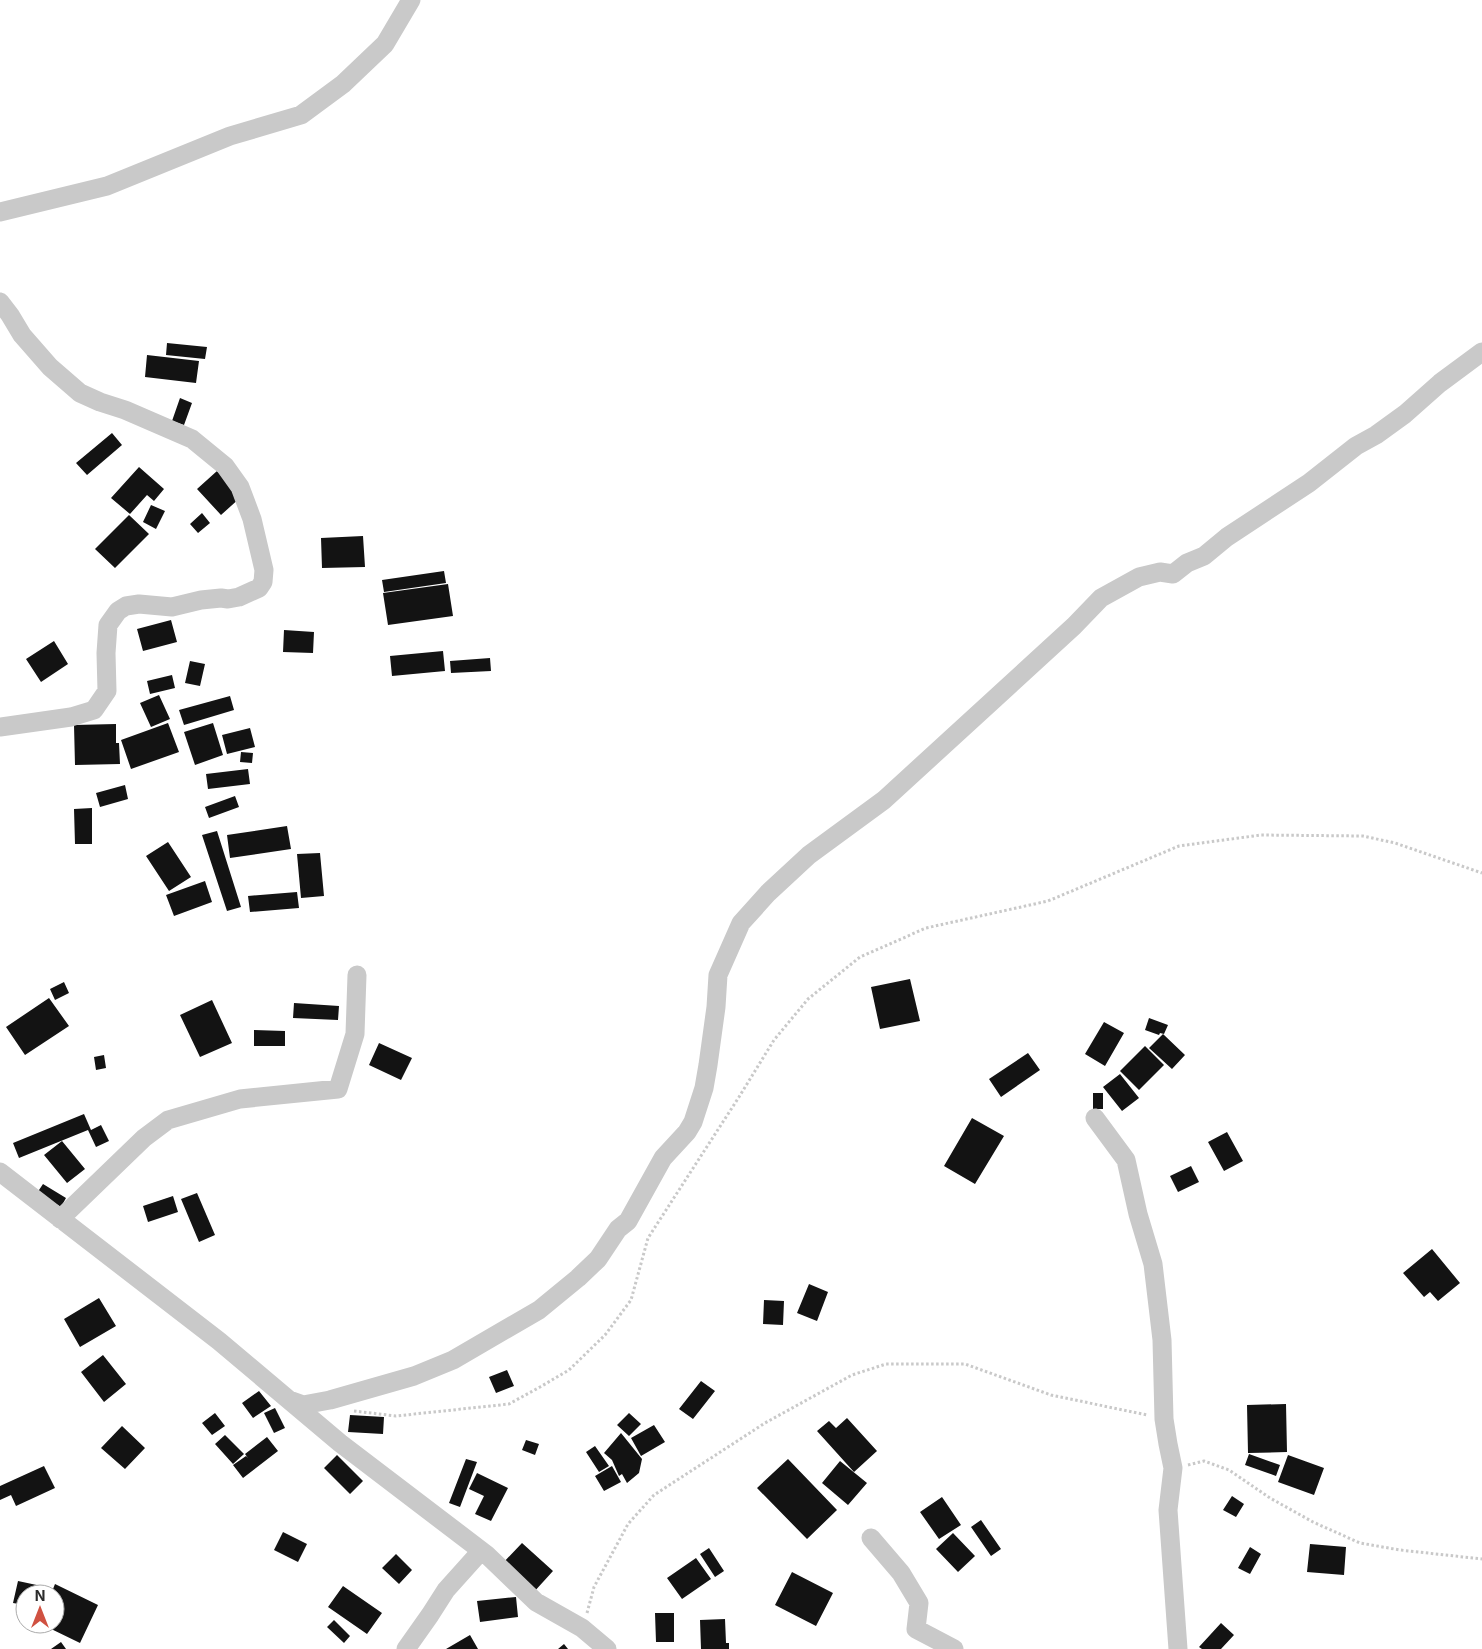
<svg xmlns="http://www.w3.org/2000/svg" width="1482" height="1649" font-family="Inter,sans-serif">
<style>
.building{fill:#131313}
.lines{fill:none;stroke-linecap:round;stroke-linejoin:round}
.path{stroke:#c9c9c9;stroke-width:3;stroke-dasharray:2.5 2.5;stroke-linecap:butt}
.minor{stroke:#c9c9c9;stroke-width:19}
</style>
<rect width="100%" height="100%" fill="#fff"/>
<path class="building" d="M167 343 207 347 205 359 166 355Z
M147 355 199 361 196 383 145 377Z
M180 398 192 403 184 425 172 421Z
M112 433 122 445 87 475 76 463Z
M139 467 164 489 154 501 147 495 130 514 111 498Z
M217 471 241 497 221 515 197 489Z
M151 505 165 511 156 529 143 522Z
M202 513 210 523 198 533 190 524Z
M129 515 149 534 115 568 95 549Z
M363 536 365 567 322 568 321 538Z
M444 571 446 583 384 592 382 580Z
M448 584 453 616 388 625 383 593Z
M171 620 177 642 143 651 137 629Z
M284 630 314 632 313 653 283 652Z
M54 641 68 664 41 682 26 659Z
M443 651 445 671 392 676 390 656Z
M490 658 491 671 451 673 450 661Z
M190 661 205 664 200 686 185 683Z
M172 675 175 688 150 694 147 681Z
M159 695 170 719 151 727 140 703Z
M230 696 234 710 184 725 179 710Z
M168 723 179 752 131 769 121 740Z
M213 723 223 755 195 765 184 732Z
M116 724V743H119L120 764 75 765 74 725Z
M250 728 255 747 227 754 222 735Z
M241 752 253 753 252 763 240 762Z
M248 769 250 784 208 789 206 774Z
M125 785 128 799 100 807 96 793Z
M235 796 239 807 209 818 205 807Z
M92 808V844H75L74 809Z
M287 826 291 849 230 858 227 835Z
M217 831 241 907 227 911 202 835Z
M168 842 191 877 169 891 146 856Z
M320 853 324 896 301 898 297 854Z
M205 881 212 902 174 916 166 895Z
M297 892 299 908 250 912 248 896Z
M910 979 920 1021 880 1029 871 987Z
M64 982 69 993 55 1000 50 989Z
M49 998 69 1026 25 1055 6 1027Z
M212 1000 232 1043 200 1057 180 1015Z
M294 1003 339 1006 338 1020 293 1018Z
M1149 1018 1168 1025 1164 1034 1160 1033 1159 1035 1145 1030Z
M1104 1022 1124 1033 1105 1066 1085 1054Z
M254 1030 285 1031V1046H254Z
M1163 1034 1185 1055 1172 1069 1149 1048Z
M379 1043 412 1058 401 1080 369 1065Z
M1145 1046 1164 1065 1139 1090 1120 1071Z
M1028 1053 1040 1070 1001 1097 989 1079Z
M104 1055 106 1068 96 1070 94 1057Z
M1120 1074 1139 1098 1122 1111 1103 1087Z
M1093 1093H1103V1109H1093Z
M84 1114 91 1130 101 1125 109 1141 96 1147 88 1130 19 1158 13 1143Z
M972 1118 1004 1136 975 1184 944 1166Z
M1227 1132 1243 1161 1224 1171 1208 1142Z
M62 1141 85 1169 67 1183 44 1155Z
M1191 1166 1199 1182 1178 1192 1170 1176Z
M43 1184 66 1198 61 1207 37 1193Z
M197 1193 215 1235 199 1242 181 1199Z
M173 1196 178 1212 148 1222 143 1206Z
M1432 1249 1460 1283 1438 1301 1430 1292 1424 1297 1403 1273Z
M809 1284 828 1292 817 1321 797 1313Z
M99 1298 116 1326 80 1347 64 1319Z
M764 1300 784 1301 783 1325 763 1324Z
M103 1355 126 1384 104 1402 81 1372Z
M507 1370 514 1386 496 1393 489 1377Z
M701 1381 715 1391 693 1419 679 1409Z
M259 1391 271 1406 253 1418 242 1403Z
M1286 1404 1287 1452 1248 1453 1247 1405Z
M275 1408 285 1428 274 1433 264 1413Z
M215 1413 225 1426 212 1435 202 1423Z
M629 1413 641 1424 629 1436 617 1425Z
M350 1415 384 1417 383 1434 348 1432Z
M847 1418 877 1451 854 1472 817 1431 829 1421 836 1428Z
M654 1425 665 1442 641 1456 631 1438Z
M122 1426 145 1448 125 1469 101 1448Z
M621 1433 642 1459 639 1473 627 1483 622 1474 619 1476 612 1460 604 1453Z
M225 1435 244 1454 233 1464 215 1444Z
M267 1437 278 1451 243 1478 233 1465 246 1456 248 1458 245 1454Z
M526 1440 539 1444 535 1455 522 1450Z
M595 1446 609 1466 599 1472 586 1452Z
M1249 1454 1280 1465 1276 1476 1245 1465Z
M337 1455 363 1481 350 1494 324 1468Z
M1288 1455 1324 1468 1314 1495 1278 1482Z
M466 1459 477 1462 460 1507 449 1503Z
M788 1459 837 1510 807 1539 757 1488Z
M840 1461 867 1483 848 1505 822 1483Z
M44 1466 55 1488 16 1506 11 1495 0 1500V1486Z
M612 1466 621 1482 604 1491 595 1476Z
M477 1473 508 1488 491 1521 475 1514 484 1496 469 1489Z
M1232 1496 1244 1504 1236 1517 1223 1510Z
M942 1497 961 1525 939 1539 920 1512Z
M981 1520 1001 1549 991 1556 971 1527Z
M283 1532 307 1544 298 1562 274 1550Z
M953 1533 975 1556 958 1572 936 1549Z
M522 1543 553 1571 533 1593 502 1564Z
M1310 1544 1346 1547 1344 1575 1307 1572Z
M1250 1547 1261 1554 1250 1574 1238 1568Z
M709 1548 724 1571 715 1577 700 1554Z
M396 1554 412 1570 399 1584 382 1568Z
M696 1558 711 1579 682 1599 667 1578Z
M792 1572 833 1593 816 1626 775 1605Z
M18 1581 46 1587 44 1594H25V1605L13 1603Z
M55 1584 98 1605 80 1643 45 1626 46 1624H55V1594H51Z
M343 1586 382 1613 367 1634 328 1607Z
M516 1597 518 1617 480 1622 477 1601Z
M655 1613H674V1642H656Z
M725 1619 726 1643H729V1649H701L700 1620Z
M334 1620 350 1636 344 1643 327 1627Z
M1221 1623 1234 1635 1221 1649H1202L1199 1647Z
M470 1635 478 1649H446Z
M61 1642 66 1649H51Z
M564 1644 568 1649H558Z"/>
<g class="lines">
<path class="path" d="M354 1411 396 1416 509 1404 540 1387 569 1370 605 1335 631 1300 648 1238 739 1097 774 1040 808 999 860 957 926 928 1048 901 1179 846 1261 835 1363 836 1395 843 1482 873
M1188 1465 1204 1461 1229 1470 1270 1498 1313 1522 1360 1543 1400 1550 1482 1559
M587 1613 594 1587 628 1524 654 1495 765 1423 852 1375 886 1364H965L1051 1395 1147 1415"/>
<path class="minor" d="M0 212 107 186 230 136 301 115 343 84 385 44 411 0
M0 302 10 315 22 335 50 367 80 393 100 402 125 410 192 439 225 466 240 487 252 519 264 570 263 582 259 588 239 597 228 599 221 598 201 600 172 607 139 604 126 606 118 611 108 625 106 653 107 691 94 710 71 717 0 727
M1095 1118 1126 1160 1138 1214 1153 1264 1162 1340 1164 1419 1168 1444 1173 1468 1168 1510 1178 1649
M0 1172 219 1341 340 1443 487 1555 536 1602 582 1628 607 1649
M60 1219 144 1138 168 1120 240 1099 338 1089 355 1034 357 975
M289 1400 303 1405 330 1400 414 1376 453 1360 539 1310 578 1278 598 1259 618 1229 628 1221 663 1158 687 1132 693 1122 704 1088 708 1065 716 1007 718 975 741 923 768 893 809 855 884 800 1074 626 1101 598 1139 577 1160 572 1173 574 1187 563 1204 556 1227 537 1309 483 1356 446 1376 435 1405 414 1440 383 1482 352
M871 1538 901 1573 919 1603 916 1629 954 1649
M406 1649 430 1615 446 1590 481 1551"/>
</g>
<g transform="translate(40 1609)"><circle r="24" fill="#ffffff" stroke="#ababab"/>
<path d="M0-4L9 19L0 12L-9 19Z" fill="#d05141"/>
<text y="-8" font-size="14" font-weight="bold" text-anchor="middle" fill="#2c2c2c">N</text>
</g>
</svg>
